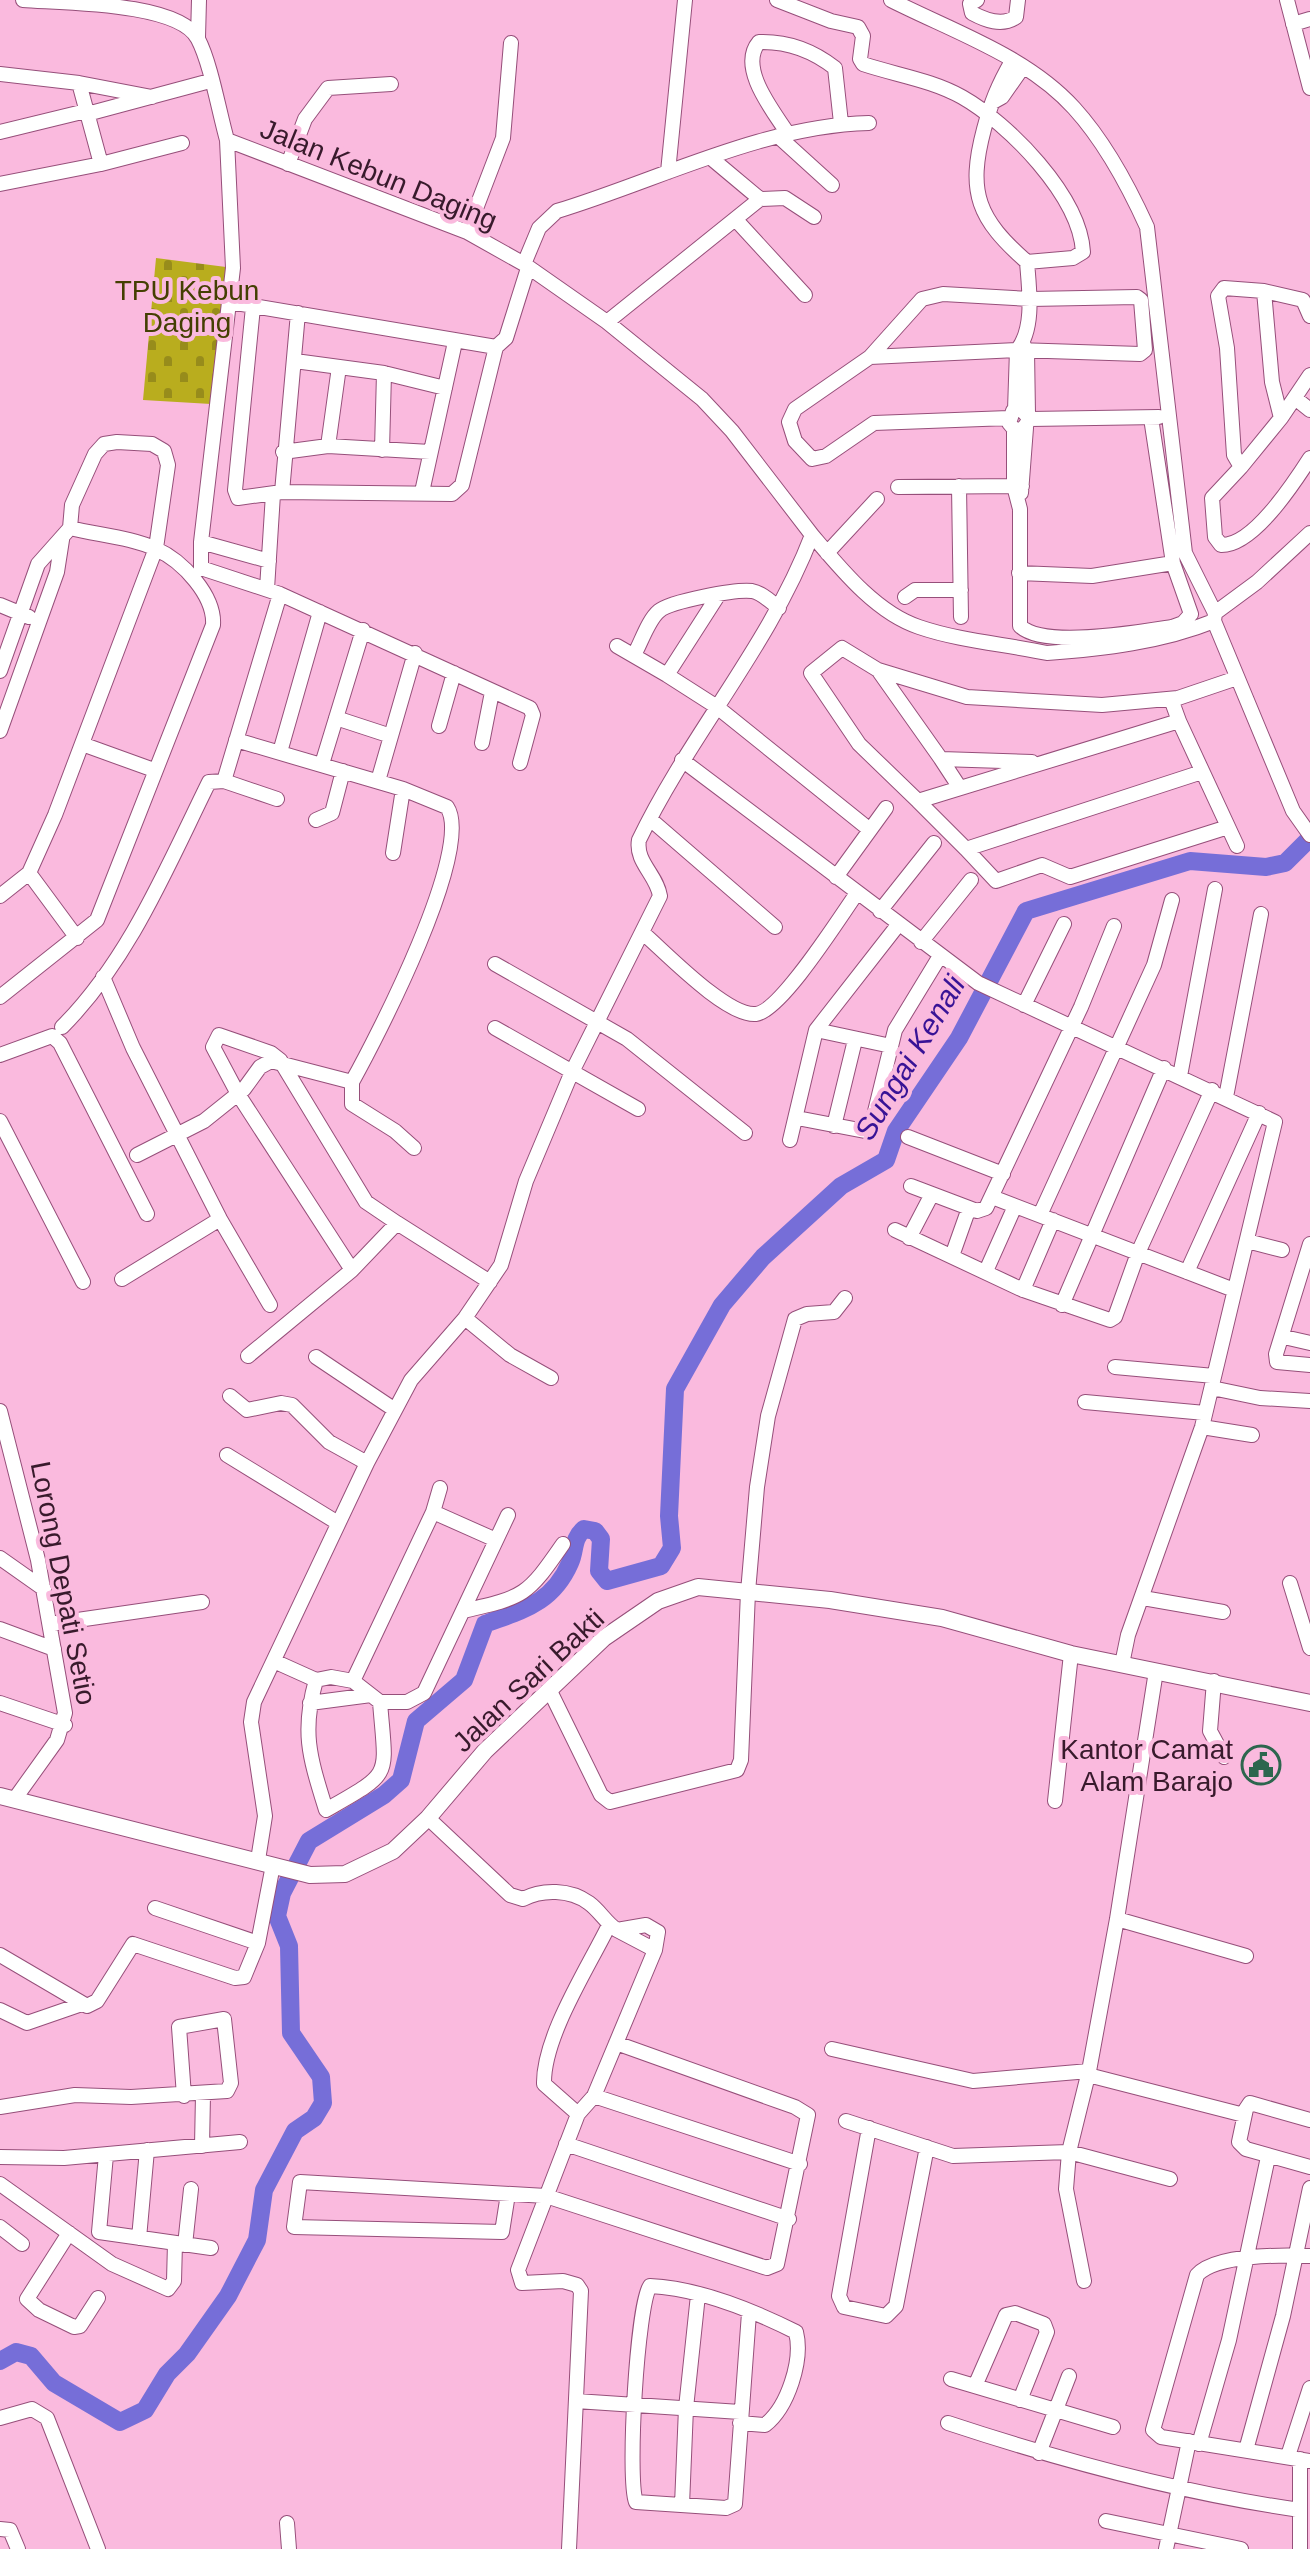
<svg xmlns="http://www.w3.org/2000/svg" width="1310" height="2549" font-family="Arial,sans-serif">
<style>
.cemetery{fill:url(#cemetery-stones)}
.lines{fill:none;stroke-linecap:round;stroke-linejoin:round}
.river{stroke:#766ed8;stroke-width:18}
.minor-casing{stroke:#964f7a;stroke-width:16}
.major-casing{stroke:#964f7a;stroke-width:18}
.minor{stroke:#fff;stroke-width:14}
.major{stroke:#fff;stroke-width:16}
.labels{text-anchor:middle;stroke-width:8;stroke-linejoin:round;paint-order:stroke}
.street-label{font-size:28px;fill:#381a2c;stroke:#fabade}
.park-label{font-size:28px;fill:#443f02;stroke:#fabade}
.poi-label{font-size:28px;fill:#381a2c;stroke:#fabade;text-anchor:end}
.water-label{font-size:30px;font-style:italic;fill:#381396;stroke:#fabade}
</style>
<defs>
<pattern id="cemetery-stones" width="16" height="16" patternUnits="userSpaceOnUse" patternTransform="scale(2)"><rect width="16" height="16" fill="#b9ad1e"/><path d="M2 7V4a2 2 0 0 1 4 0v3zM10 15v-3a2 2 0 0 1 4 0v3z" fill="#978c1b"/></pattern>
</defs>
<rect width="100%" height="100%" fill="#fabade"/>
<path class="cemetery" d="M156 258 226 267 211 404 143 400Z"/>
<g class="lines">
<path class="river" d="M0 2361 16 2352 31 2356 54 2383 120 2422 145 2410 167 2374 187 2354 228 2296 257 2240 264 2190 295 2131 314 2118 323 2103 321 2077 291 2033 289 1946 277 1916 282 1893 309 1841 384 1795 401 1780 416 1721 464 1680 485 1624C522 1610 552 1604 570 1563 576 1550 572 1539 584 1529L595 1531 601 1539 599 1571 607 1581 661 1566 672 1548 669 1516 675 1389 722 1305 763 1257 841 1186 886 1160 896 1131 959 1038 1026 911 1190 861 1266 867 1285 863 1310 838"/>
<defs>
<path id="minor" d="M23 0C62 3 179 2 198 39 211 64 219 112 227 140L467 232 524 264 607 322 702 399 732 431 812 535C770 645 690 734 639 840 635 862 657 875 660 896L571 1074 526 1181 501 1265 465 1318 411 1380 367 1463 254 1702 251 1722 265 1816 258 1860
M777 0 831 21 858 27 863 36 860 59 863 64C896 75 932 80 962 97 1008 123 1080 196 1083 252L1073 258 1027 262
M891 0C952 31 1027 56 1074 108 1105 142 1128 185 1147 227L1185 553 1215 613 1214 621 1293 811 1310 835
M977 0 970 4 972 13C985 20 1002 27 1016 17L1018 0
M1287 0 1310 88
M1293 24 1310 19
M198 37 199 0
M1012 61C998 85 991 103 984 129 967 193 978 219 1027 262 1029 288 1035 329 1017 350L1015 410
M0 74 79 83 152 97
M79 83 101 164
M993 102 1002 97 1023 67
M87 114 210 81
M0 132 86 111
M788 134C775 113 737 68 759 42 788 41 812 50 835 68L841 123
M778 136 832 185
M227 140 233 268 201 542V568L280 594 530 708 533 715 520 763
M288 164 305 119 328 88 391 84
M668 172 685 0
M0 184 101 164 182 143
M760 199 785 198 814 217
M737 221 805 295
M467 232 503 138 511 43
M524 264 539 228 557 211C659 180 761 126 869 123
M1264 291 1272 382 1281 418 1241 467 1234 455 1227 348 1218 296 1224 288 1264 291 1303 300 1310 316
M230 302 496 347
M253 307 235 490 238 498 282 492 452 494 462 485 496 347 506 338 528 268
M607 322 760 199 711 158
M1023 344 1027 351 1028 414
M870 357 1017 350 1140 354 1145 350 1141 300 1137 297 1030 299 943 294 922 299 870 357 795 409 789 422 795 441 812 459 826 456 874 423 1009 418
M295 361 384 373 445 388
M1295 398 1310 410
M1281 418 1310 375
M1030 419 1022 430 1014 429 1009 423 1013 411 1021 409 1030 419 1159 417
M1014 429V486L1020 509V626C1044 649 1140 632 1172 627L1183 623 1191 614 1173 563 1151 418
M328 446 339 367
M382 450 384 373
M283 452 328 446 430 452
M1241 467 1212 498 1215 537 1221 545C1253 546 1294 483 1310 458
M959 486 961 617
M898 487 1022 486
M282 492 298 313
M422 492 455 342
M1021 493 1026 428
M812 535C840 568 876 613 919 627 960 641 1005 644 1047 653 1103 649 1162 642 1214 621
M201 542 269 561
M827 553 877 499
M1019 573 1092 576 1173 563
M267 589 273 494
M719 594 667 675 717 707 870 830
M905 597 915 590H961
M0 605 29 617
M1215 613 1257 582 1310 533
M617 646 667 675
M634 655C641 643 648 620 659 611 671 601 736 589 752 591 762 593 771 602 779 608
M878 670 941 759 1032 762
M0 671 38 564 70 528 72 505 95 454 104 444 117 442 152 444 164 451 168 465 156 548 55 815 29 873 0 896
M1171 699 1179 721 918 801 859 744 811 673 842 648 878 670 967 697 1102 705 1178 698 1237 678
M336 718 391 736
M1179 721 1237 846
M439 726 454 673
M0 731 57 572 62 540
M236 740 403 789 447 807C475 848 376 1039 352 1082
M482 743 492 692
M82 744 154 770
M280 752 320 612
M941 759 960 788
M682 760 978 983 1275 1122 1202 1427 1128 1635 1122 1664
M322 764 363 630
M224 781 277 799
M378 781 415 653
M918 801 966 849 1202 772
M650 819 775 927
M316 820 332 813 343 771
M966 849 996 881 1042 865 1070 877 1228 827
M393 853 403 789
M29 873 77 938
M836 877 886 808
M880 911 934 843
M643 933C665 952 727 1017 756 1014 781 1011 840 917 857 893
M921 942 971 880
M495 964 627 1039 745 1133
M103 977 133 1048 220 1219 270 1305
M0 997 97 920 213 625C215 596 183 561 156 549 131 537 97 535 70 528
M1024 1005 1064 924
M62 1027C129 960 167 867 209 782L224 781 280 594
M495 1028 638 1109
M816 1030 891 1046
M0 1055 52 1036 60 1043 147 1214
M1180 1076 1215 889
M1226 1097 1261 914
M797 1118 870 1132 895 1030 940 956
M0 1121 83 1282
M834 1126 855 1040
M908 1137 1003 1174
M790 1140 816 1030 898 925
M137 1155 204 1121 244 1089 260 1067 271 1061 352 1082V1104L395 1131 414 1148
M911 1186 977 1211 986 1208 1081 1007 1114 926
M992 1197 1234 1290
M1040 1215 1154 965 1172 900
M895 1230 1023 1290 1110 1320 1115 1317 1138 1253 1212 1090
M909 1238 932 1194
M1247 1241 1282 1250
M1310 1244 1276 1354 1277 1362 1310 1365
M952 1256 969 1208
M352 1270 238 1094 213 1047 219 1035 271 1053 280 1060 366 1202 397 1223
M986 1271 1015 1206
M1187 1272 1259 1113
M122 1279 220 1219
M1023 1290 1053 1220
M1062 1305 1164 1068
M465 1318 510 1355 551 1378
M1284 1337 1310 1343
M248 1356 352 1270 397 1223 490 1282
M316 1357 395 1410
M1115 1367 1214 1376
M1212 1388 1260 1398 1310 1401
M230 1396 247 1410 281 1403 292 1405 329 1442 367 1463
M1085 1402 1205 1413
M0 1411 38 1560 65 1713 57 1740 14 1800
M1202 1427 1252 1435
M227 1455 338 1523
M433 1512 496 1540
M0 1558 44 1589
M1290 1583 1310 1648
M1143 1598 1223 1612
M463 1611C525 1597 527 1596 563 1544
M50 1624 202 1602
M0 1629 54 1649
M276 1662 316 1680 331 1677 353 1681 380 1702H407L424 1693 508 1515
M316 1680C301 1733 310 1758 326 1810 394 1771 386 1779 380 1702
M353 1681 433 1512 440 1488
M1214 1681 1210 1731 1224 1757
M549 1689 601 1795 610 1802 737 1770 741 1760 748 1592 757 1487 768 1416 795 1319 807 1314 834 1312 845 1298
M0 1703 65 1725
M310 1703 371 1695
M1055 1801 1071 1654
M428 1818 510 1895 523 1899C542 1889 570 1889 589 1903 600 1911 606 1923 617 1930L646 1925 658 1932 655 1950 594 2096 578 2114 518 2270 522 2283 563 2281 577 2285 581 2291 569 2549
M155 1908 258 1943
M1117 1919 1246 1956
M617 1930 655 1950
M0 1955 87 2006 97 2001 133 1944 235 1978 244 1977 258 1943 273 1865
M0 2010 27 2023 82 2004
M832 2049 973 2081 1089 2071
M1088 2075 1244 2115
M594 2096 800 2164
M0 2107 75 2095 131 2097 227 2091 231 2083 224 2019 179 2027 184 2096
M578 2114 544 2084C543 2037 588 1968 609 1925
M1310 2120 1250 2103 1246 2109 1239 2142 1246 2149 1310 2167
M846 2121 953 2156 1069 2152 1089 2071 1117 1919 1156 1671
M869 2128 839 2296 844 2307 886 2316 896 2306 927 2147
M566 2144 789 2219
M202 2146 203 2095
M106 2155 99 2232 211 2248
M0 2157 64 2158 240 2142
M0 2184 112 2264 168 2289 174 2281 175 2243
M508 2194 502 2232 294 2227 300 2182 546 2196 767 2268 777 2264 808 2115 795 2107 616 2043
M0 2227 22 2244
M69 2233 27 2299 39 2310 74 2327 80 2326 98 2298
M139 2238 147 2150
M185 2245 191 2189
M1310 2256C1282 2255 1216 2254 1197 2275L1153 2430 1161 2437 1310 2461
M1084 2281 1066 2189 1069 2152 1170 2179
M951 2379 1113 2427
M975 2386 1006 2315 1015 2313 1044 2324 1047 2332 1020 2400
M576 2401 740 2412
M0 2418 32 2409 47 2418 98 2549
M740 2423 765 2425C788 2407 803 2360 796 2332 754 2311 697 2288 650 2286 637 2306 627 2479 636 2502L726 2508 735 2504 749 2313
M948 2423C1063 2461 1180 2493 1300 2510
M1199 2444 1229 2340 1268 2157
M1246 2450 1283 2316 1310 2188
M1039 2453 1069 2376
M1288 2456 1310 2388
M682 2505 686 2408 698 2295
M1106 2521 1241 2549
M287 2523 289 2549
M0 2529 10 2530 18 2549
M1166 2549 1189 2441
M1300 2549V2459"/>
<path id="major" d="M0 1796 310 1875 345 1874 393 1851 428 1818 485 1751 604 1638 658 1601 698 1587 830 1600 942 1618 1071 1654 1310 1703"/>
</defs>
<use href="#minor" class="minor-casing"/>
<use href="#major" class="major-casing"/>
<use href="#minor" class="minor"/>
<use href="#major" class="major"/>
</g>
<defs>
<symbol id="civic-ring" viewBox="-11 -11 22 22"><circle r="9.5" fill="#fabade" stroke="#2d664e" stroke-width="1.5"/><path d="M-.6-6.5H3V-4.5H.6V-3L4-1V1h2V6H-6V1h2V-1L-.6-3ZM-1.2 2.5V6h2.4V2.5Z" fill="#2d664e"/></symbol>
</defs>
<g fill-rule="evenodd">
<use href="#civic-ring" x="1239" y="1743" width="44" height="44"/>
</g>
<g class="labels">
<g class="street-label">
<text transform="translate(379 174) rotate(22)" y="10">Jalan Kebun Daging</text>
<text transform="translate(64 1583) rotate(79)" y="10">Lorong Depati Setio</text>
<text transform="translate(528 1680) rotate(-43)" y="10">Jalan Sari Bakti</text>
</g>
<g class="park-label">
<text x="187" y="300">TPU Kebun<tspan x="187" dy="32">Daging</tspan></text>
</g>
<g class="poi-label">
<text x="1233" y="1759">Kantor Camat<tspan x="1233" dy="32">Alam Barajo</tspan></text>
</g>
<g class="water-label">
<text transform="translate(910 1058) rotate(-59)" y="10">Sungai Kenali</text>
</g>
</g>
</svg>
